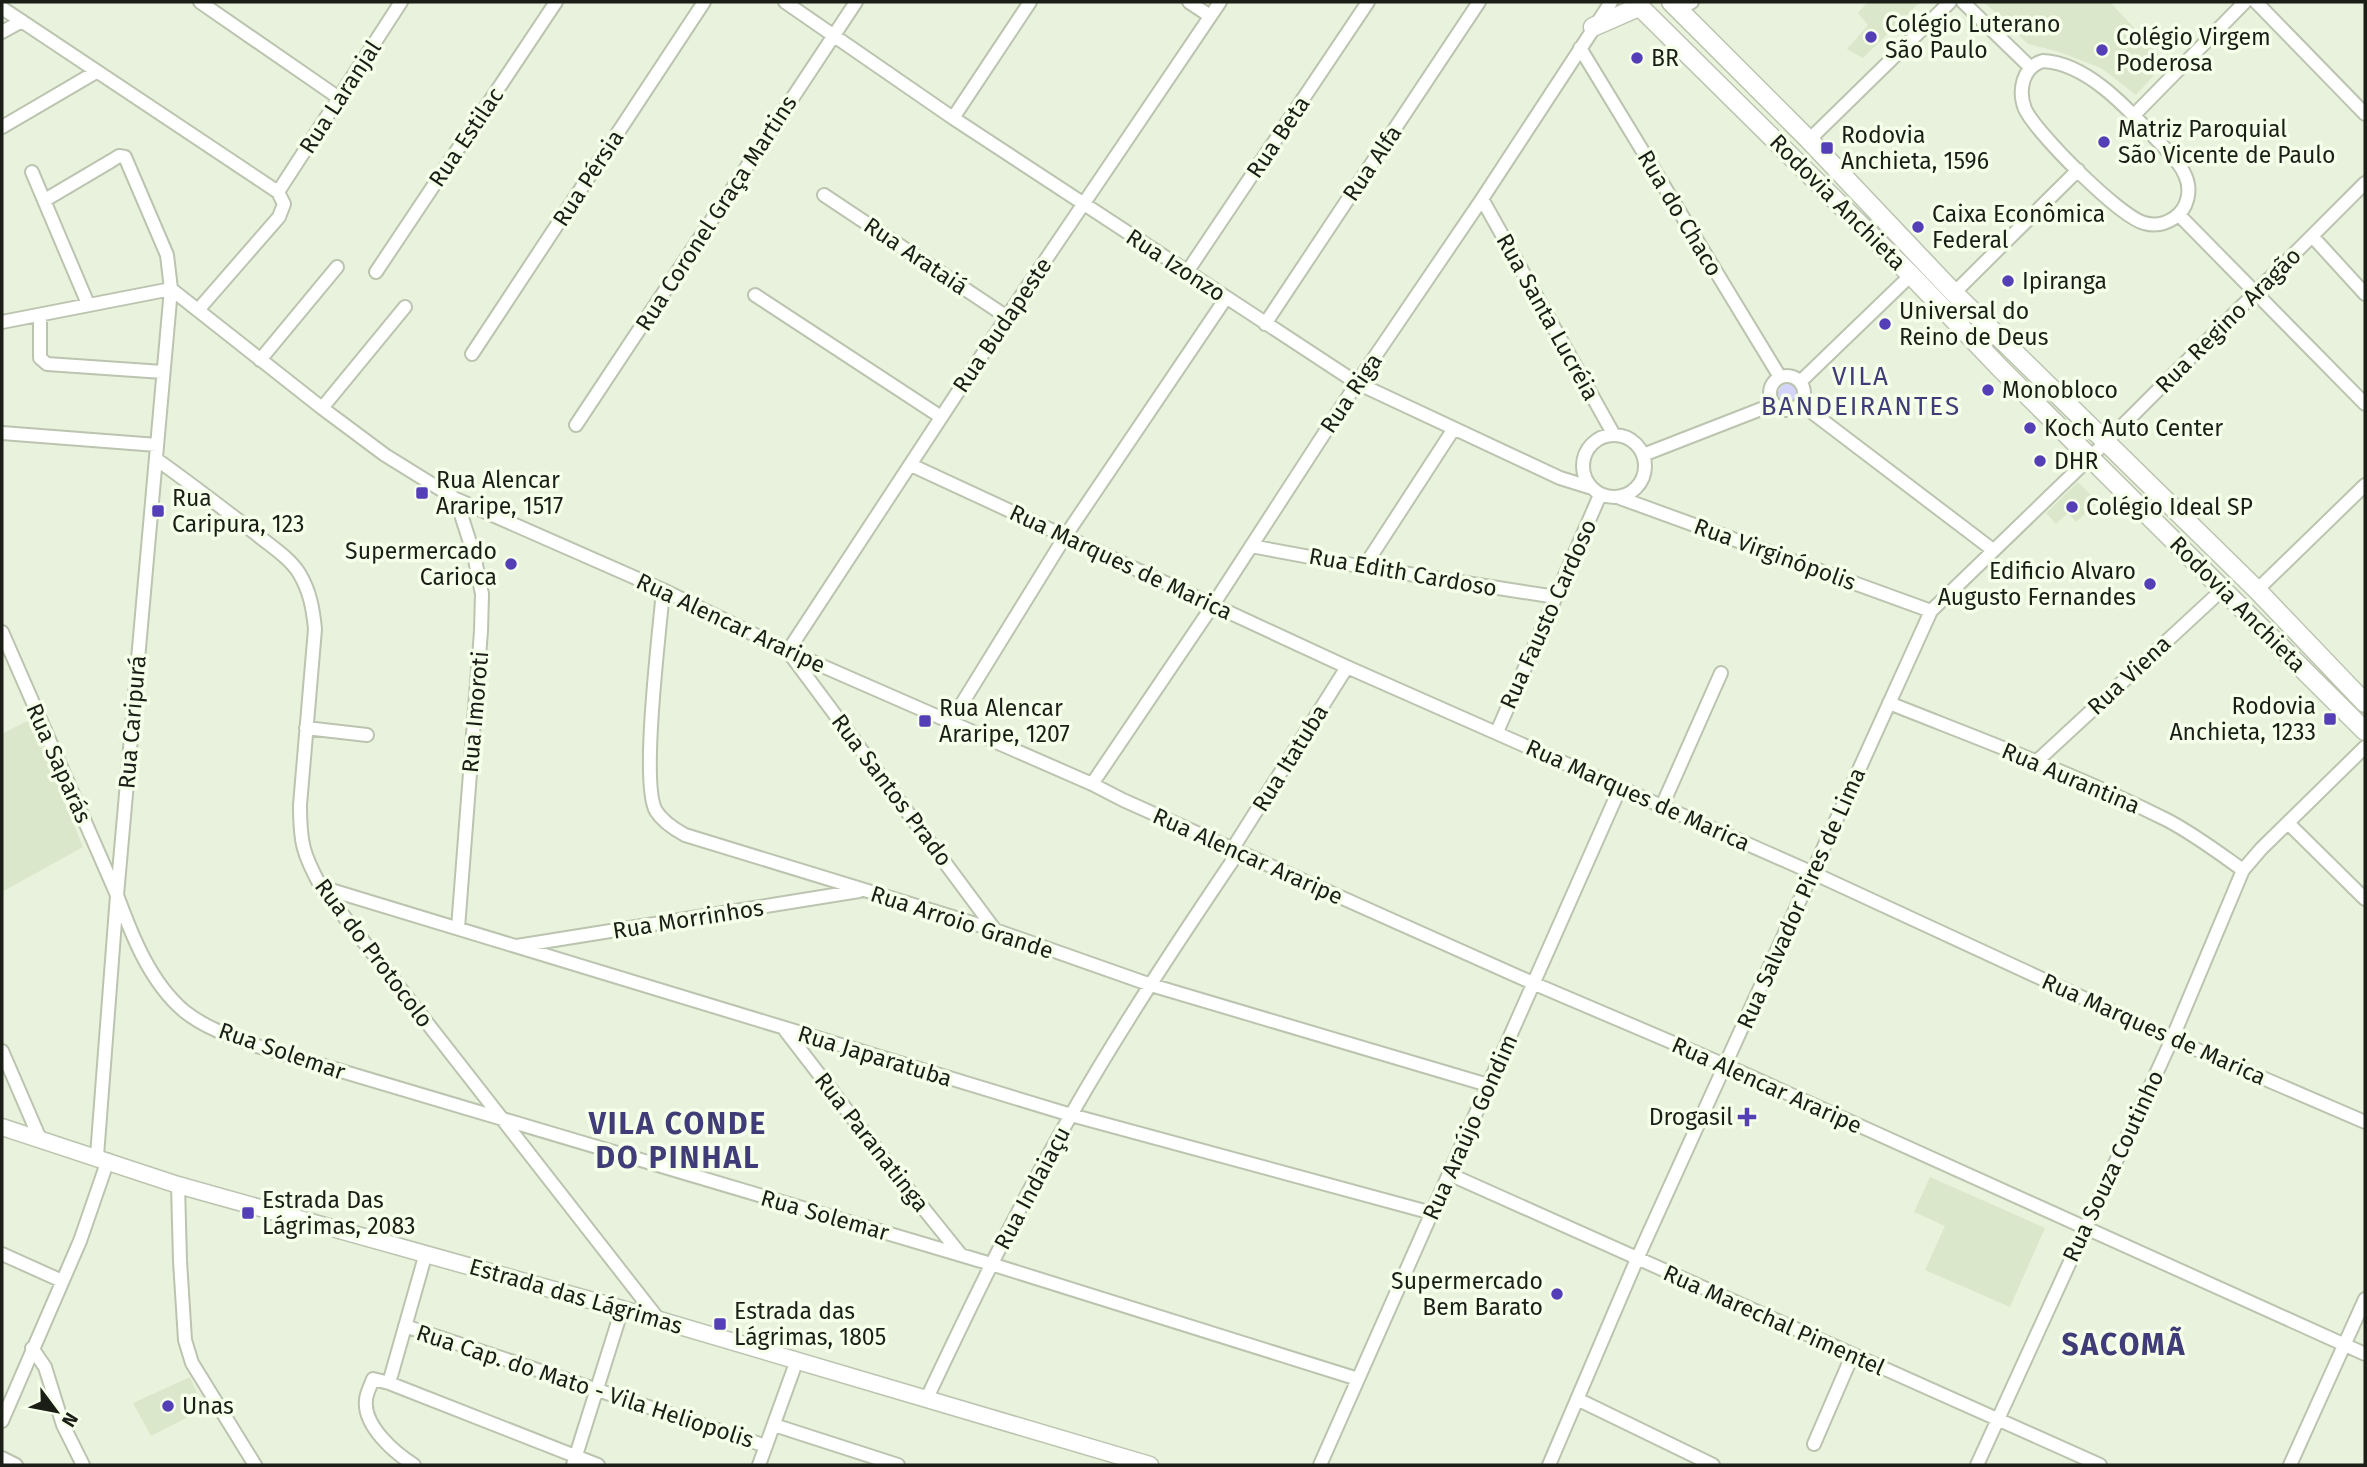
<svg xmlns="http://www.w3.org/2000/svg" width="2367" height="1467" font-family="'Fira Sans',sans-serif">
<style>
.built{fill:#dbe7ca}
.grass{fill:url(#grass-tufts)}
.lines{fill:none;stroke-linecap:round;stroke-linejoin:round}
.minor-casing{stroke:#bbc4af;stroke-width:16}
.major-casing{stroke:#bbc4af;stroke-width:19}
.highway-casing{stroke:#bbc4af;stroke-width:21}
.minor{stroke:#fff;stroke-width:12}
.major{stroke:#fff;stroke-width:16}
.highway{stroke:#fff;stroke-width:18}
.poi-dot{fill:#543fb7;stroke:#f6ffe9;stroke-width:2.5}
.labels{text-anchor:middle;stroke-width:7;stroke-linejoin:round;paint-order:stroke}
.poi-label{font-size:23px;fill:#1b1e16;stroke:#f6ffe9;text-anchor:start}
.street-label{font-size:23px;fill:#1b1e16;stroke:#f6ffe9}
.quarter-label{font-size:26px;letter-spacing:2px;fill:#413c78;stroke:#f6ffe9}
.district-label{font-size:30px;font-weight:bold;letter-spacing:2px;fill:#413c78;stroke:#f6ffe9}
</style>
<defs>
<pattern id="grass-tufts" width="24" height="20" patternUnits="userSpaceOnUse" patternTransform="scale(1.75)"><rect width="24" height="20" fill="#d4d4fa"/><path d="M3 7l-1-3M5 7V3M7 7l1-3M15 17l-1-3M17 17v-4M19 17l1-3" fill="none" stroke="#b5b6d6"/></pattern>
</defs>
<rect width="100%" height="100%" fill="#e9f2dc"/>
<path class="built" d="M1868 2H1920L1863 58 1847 49 1868 25 1858 13Z
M1984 2H2110L2166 62 2136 95 2101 68 2059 52 2028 44Z
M2078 482 2098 502 2076 522 2068 513 2056 524 2046 513Z
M31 719 83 847 2 892V734Z
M1930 1177 2045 1228 2010 1307 1925 1270 1945 1226 1914 1212Z
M190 1377 204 1409 151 1436 133 1403Z"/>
<path class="grass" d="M1778 394a10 10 0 1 1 20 0a10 10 0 1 1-20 0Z"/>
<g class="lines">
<defs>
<path id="minor" d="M200 2 339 98
M785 2 953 118 1357 383 1560 478 1589 487
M1189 2 1210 16
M1963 2 2031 68
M2256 2 2365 114
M2 8 278 192 284 204 279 217 198 310
M1679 10 1692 2
M2 32 22 21
M1580 48 1780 377
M2043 61C2088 63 2130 111 2159 142 2168 152 2180 162 2185 175 2192 190 2188 209 2174 218 2165 224 2154 226 2144 223 2119 216 2036 133 2025 109 2018 91 2022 67 2043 61Z
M2134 115 2245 2
M953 118 1030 2
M2 127 96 72
M1809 140 1950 2
M32 172 88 304
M278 192 401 2
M824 195 1007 317
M1482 199 1614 435
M45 200 111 161 119 156 125 157 167 255 171 289 117 895 97 1156
M2179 215 2365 404
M2312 236 2365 294
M376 272 556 2
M1187 272 1368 2
M171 289 322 408 385 455 456 499 663 590 788 651 1092 784 1123 800 1535 984 1725 1065 2365 1354
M1954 293 2078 170
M755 295 941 417
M40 315V358L47 364 163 372
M2 322 171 289
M1265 324 1479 2
M472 354 704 2
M260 360 337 267
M1770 393a17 17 0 1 1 34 0a17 17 0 1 1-34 0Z
M1800 382 1911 275
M1801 404 1993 550
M322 408 405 307
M576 425 856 2
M2 433 157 445
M1583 466a31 31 0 1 1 62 0a31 31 0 1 1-62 0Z
M1643 455 1774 404
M156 459C190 483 222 508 255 533 269 545 289 557 299 573 310 591 313 609 315 629L300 805C300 843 303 854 321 887L659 1320
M911 465 1347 667 1813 873 2172 1039 2365 1122
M1620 498 1931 611
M456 499 474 555 482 594 481 631 458 928
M1251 546 1364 567 1556 597
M1364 567 1453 430
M663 590C660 629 640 784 656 811 663 822 674 829 685 835L995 930 1151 985 1488 1085
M2257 590 2365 485
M2 632 117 895C132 936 150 982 184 1011 205 1028 232 1037 257 1046L991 1264 1358 1379
M788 651 1007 317 1220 2
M790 654 995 930
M1889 703C1982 740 2077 775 2167 820 2194 834 2219 853 2243 870
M950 723 1066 535 1226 298
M306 728 367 735
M1497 732 1600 495
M2036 762 2223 589
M1092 784 1213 605 1357 383 1482 199 1611 2
M1662 806 1721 673
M2288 823 2365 899
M1233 848 1347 667
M321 887 1071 1115 1432 1213
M517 946 859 891
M785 1030 895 1173 961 1255
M2 1051 40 1139
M1449 1174 2100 1465
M178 1185 180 1261 185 1340 192 1363 255 1465
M2 1254 62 1281
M405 1326 766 1446
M32 1348 45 1367 63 1425 83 1465
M389 1383 598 1465
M927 1398C972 1303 1018 1207 1071 1115 1123 1024 1181 937 1239 851
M1577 1399 1713 1465
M2 1421 80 1241 108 1160
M774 1425 898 1465
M1814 1444 1852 1356
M2 1458 16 1465
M414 1465C395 1453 363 1426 366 1400 366 1394 371 1385 373 1379L389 1383 426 1253
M573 1465 622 1309
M759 1465 797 1360
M1320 1465 1620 788
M1549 1465 1637 1259 1931 611 2106 442 2365 183
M1977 1465 2172 1039 2243 870 2261 849 2365 747
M2290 1465 2365 1299"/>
<path id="major" d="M2 1127 178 1185 622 1309 1150 1465"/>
<path id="highway" d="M1635 2 1911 275 2000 368 2365 731
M1671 2 1809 140 1954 293 2257 590 2365 703
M1593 27 1641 6"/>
</defs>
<use href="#minor" class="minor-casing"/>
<use href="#major" class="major-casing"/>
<use href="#highway" class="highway-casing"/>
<use href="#minor" class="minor"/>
<use href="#major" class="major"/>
<use href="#highway" class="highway"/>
</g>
<g class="poi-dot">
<circle cx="1871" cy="37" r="7"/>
<circle cx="2102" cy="50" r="7"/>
<circle cx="1637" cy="58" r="7"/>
<circle cx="2104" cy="142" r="7"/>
<rect x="1820" y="141" width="14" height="14" rx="3.5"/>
<circle cx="1918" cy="227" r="7"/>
<circle cx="2008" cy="281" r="7"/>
<circle cx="1885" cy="324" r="7"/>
<circle cx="1988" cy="390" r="7"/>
<circle cx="2030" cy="428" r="7"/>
<circle cx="2040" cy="461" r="7"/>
<rect x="415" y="486" width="14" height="14" rx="3.5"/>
<circle cx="2072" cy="507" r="7"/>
<rect x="151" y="504" width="14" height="14" rx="3.5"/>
<circle cx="511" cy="564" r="7"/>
<circle cx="2150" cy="584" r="7"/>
<rect x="2323" y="712" width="14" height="14" rx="3.5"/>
<rect x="918" y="714" width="14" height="14" rx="3.5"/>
<path d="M1743.5 1106.5h7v7h7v7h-7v7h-7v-7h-7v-7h7z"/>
<rect x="241" y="1206" width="14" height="14" rx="3.5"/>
<circle cx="1557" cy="1294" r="7"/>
<rect x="713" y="1317" width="14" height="14" rx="3.5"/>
<circle cx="168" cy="1406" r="7"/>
</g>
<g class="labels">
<g class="poi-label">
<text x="1885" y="32">Colégio Luterano<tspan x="1885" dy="26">São Paulo</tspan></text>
<text x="2116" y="45">Colégio Virgem<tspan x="2116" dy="26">Poderosa</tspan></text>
<text x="1651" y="66">BR</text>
<text x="2118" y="137">Matriz Paroquial<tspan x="2118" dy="26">São Vicente de Paulo</tspan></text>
<text x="1841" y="143">Rodovia<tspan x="1841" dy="26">Anchieta, 1596</tspan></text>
<text x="1932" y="222">Caixa Econômica<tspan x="1932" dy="26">Federal</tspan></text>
<text x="2022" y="289">Ipiranga</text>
<text x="1899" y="319">Universal do<tspan x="1899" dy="26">Reino de Deus</tspan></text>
<text x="2002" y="398">Monobloco</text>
<text x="2044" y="436">Koch Auto Center</text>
<text x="2054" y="469">DHR</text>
<text x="436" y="488">Rua Alencar<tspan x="436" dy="26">Araripe, 1517</tspan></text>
<text x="172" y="506">Rua<tspan x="172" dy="26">Caripura, 123</tspan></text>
<text x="2086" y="515">Colégio Ideal SP</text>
<text x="497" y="559" text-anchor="end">Supermercado<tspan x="497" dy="26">Carioca</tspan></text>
<text x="2136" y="579" text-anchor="end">Edificio Alvaro<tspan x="2136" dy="26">Augusto Fernandes</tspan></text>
<text x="2316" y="714" text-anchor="end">Rodovia<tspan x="2316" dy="26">Anchieta, 1233</tspan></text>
<text x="939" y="716">Rua Alencar<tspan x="939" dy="26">Araripe, 1207</tspan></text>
<text x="1733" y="1125" text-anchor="end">Drogasil</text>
<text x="262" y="1208">Estrada Das<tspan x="262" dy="26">Lágrimas, 2083</tspan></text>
<text x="1543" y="1289" text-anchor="end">Supermercado<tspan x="1543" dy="26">Bem Barato</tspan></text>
<text x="734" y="1319">Estrada das<tspan x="734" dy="26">Lágrimas, 1805</tspan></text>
<text x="182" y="1414">Unas</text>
</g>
<g class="street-label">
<text transform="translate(340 97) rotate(-57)" y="8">Rua Laranjal</text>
<text transform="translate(466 137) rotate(-56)" y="8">Rua Estilac</text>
<text transform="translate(1278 137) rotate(-56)" y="8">Rua Beta</text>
<text transform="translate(1372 163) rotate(-56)" y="8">Rua Alfa</text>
<text transform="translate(588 178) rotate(-57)" y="8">Rua Pérsia</text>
<text transform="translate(1838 202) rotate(45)" y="8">Rodovia Anchieta</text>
<text transform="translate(716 213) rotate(-57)" y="8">Rua Coronel Graça Martins</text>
<text transform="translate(1680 213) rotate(59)" y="8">Rua do Chaco</text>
<text transform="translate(916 256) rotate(34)" y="8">Rua Arataiá</text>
<text transform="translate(1176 265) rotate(33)" y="8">Rua Izonzo</text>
<text transform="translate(1548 317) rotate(61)" y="8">Rua Santa Lucréia</text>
<text transform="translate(2228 320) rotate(-45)" y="8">Rua Regino Aragão</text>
<text transform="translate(1002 325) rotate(-56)" y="8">Rua Budapeste</text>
<text transform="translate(1351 393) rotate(-56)" y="8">Rua Riga</text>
<text transform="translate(1775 554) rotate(20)" y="8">Rua Virginópolis</text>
<text transform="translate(1121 562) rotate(25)" y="8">Rua Marques de Marica</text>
<text transform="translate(1403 572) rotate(10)" y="8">Rua Edith Cardoso</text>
<text transform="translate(2238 604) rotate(45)" y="8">Rodovia Anchieta</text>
<text transform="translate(1548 614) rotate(-66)" y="8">Rua Fausto Cardoso</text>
<text transform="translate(731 623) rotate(25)" y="8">Rua Alencar Araripe</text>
<text transform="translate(2129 675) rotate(-43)" y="8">Rua Viena</text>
<text transform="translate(475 712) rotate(-85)" y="8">Rua Imoroti</text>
<text transform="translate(132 722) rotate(-85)" y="8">Rua Caripurá</text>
<text transform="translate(1290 758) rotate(-58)" y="8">Rua Itatuba</text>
<text transform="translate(59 763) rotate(66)" y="8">Rua Saparás</text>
<text transform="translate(2071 778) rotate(23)" y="8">Rua Aurantina</text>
<text transform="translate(892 790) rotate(53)" y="8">Rua Santos Prado</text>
<text transform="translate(1638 795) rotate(24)" y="8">Rua Marques de Marica</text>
<text transform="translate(1248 856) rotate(24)" y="8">Rua Alencar Araripe</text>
<text transform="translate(1801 898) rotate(-66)" y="8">Rua Salvador Pires de Lima</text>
<text transform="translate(688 919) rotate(-9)" y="8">Rua Morrinhos</text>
<text transform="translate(962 922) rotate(18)" y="8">Rua Arroio Grande</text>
<text transform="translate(374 953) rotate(53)" y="8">Rua do Protocolo</text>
<text transform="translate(2154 1029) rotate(24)" y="8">Rua Marques de Marica</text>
<text transform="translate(282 1051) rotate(19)" y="8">Rua Solemar</text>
<text transform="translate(875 1056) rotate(17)" y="8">Rua Japaratuba</text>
<text transform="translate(1767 1085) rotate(24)" y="8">Rua Alencar Araripe</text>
<text transform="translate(1470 1127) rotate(-66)" y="8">Rua Araújo Gondim</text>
<text transform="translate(872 1142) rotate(52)" y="8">Rua Paranatinga</text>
<text transform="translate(2113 1166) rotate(-65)" y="8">Rua Souza Coutinho</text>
<text transform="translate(1032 1188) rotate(-62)" y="8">Rua Indaiaçu</text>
<text transform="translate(825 1215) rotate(16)" y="8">Rua Solemar</text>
<text transform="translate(576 1296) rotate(16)" y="8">Estrada das Lágrimas</text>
<text transform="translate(1774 1320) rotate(24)" y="8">Rua Marechal Pimentel</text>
<text transform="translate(585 1386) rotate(18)" y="8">Rua Cap. do Mato - Vila Heliopolis</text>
</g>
<g class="quarter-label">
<text x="1861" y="385">VILA<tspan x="1861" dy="30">BANDEIRANTES</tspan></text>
</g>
<g class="district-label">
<text x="678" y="1134">VILA CONDE<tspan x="678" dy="34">DO PINHAL</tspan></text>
<text x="2124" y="1355">SACOMÃ</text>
</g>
</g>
<rect width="2367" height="1467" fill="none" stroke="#1b1e16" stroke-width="7"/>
<g transform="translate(56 1411) rotate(122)" stroke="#f6ffe9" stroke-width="5" paint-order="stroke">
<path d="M0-5L12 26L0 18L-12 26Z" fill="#1b1e16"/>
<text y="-10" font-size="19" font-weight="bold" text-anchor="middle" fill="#1b1e16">N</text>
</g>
</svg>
